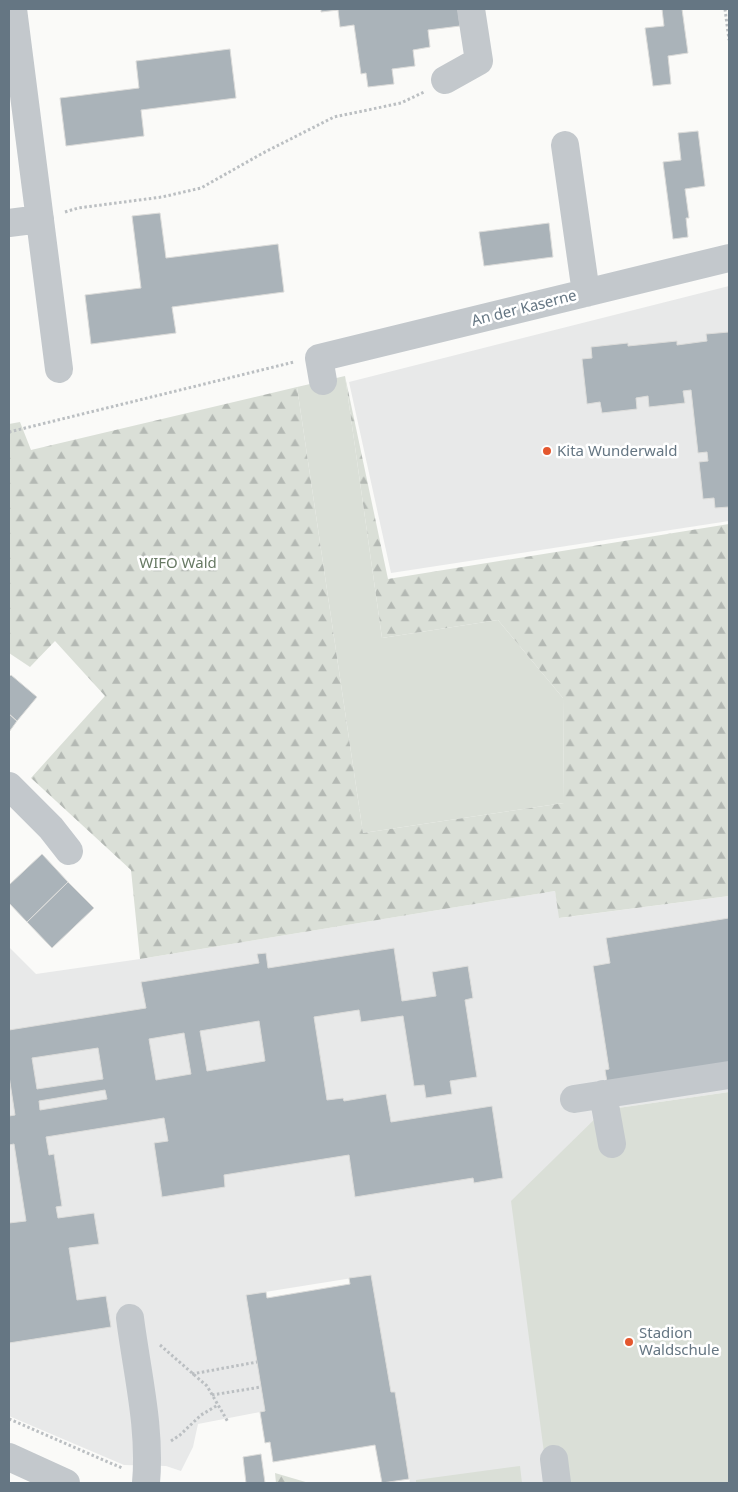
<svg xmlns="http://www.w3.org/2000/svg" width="738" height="1492" font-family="'Noto Sans',sans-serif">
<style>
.built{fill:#e8e9e9}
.green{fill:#dadfd7}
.forest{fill:url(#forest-firs)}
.building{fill:#aab3b9;stroke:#dcdcda;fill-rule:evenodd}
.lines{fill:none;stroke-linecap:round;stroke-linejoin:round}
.path{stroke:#bbbfc2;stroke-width:3;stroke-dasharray:2.5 2.5;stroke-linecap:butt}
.minor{stroke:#c3c8cc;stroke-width:28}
.poi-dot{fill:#e4572e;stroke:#fff;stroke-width:2}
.labels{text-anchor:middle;stroke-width:5;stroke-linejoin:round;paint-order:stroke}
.street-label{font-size:15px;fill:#657683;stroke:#fff}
.poi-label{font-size:15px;fill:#657683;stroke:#fff;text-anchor:start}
.park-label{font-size:15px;fill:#687a64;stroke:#fff}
</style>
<defs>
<pattern id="forest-firs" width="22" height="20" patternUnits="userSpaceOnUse" patternTransform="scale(1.25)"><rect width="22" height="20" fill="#dadfd7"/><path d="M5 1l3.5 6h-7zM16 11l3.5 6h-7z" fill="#b4b9b4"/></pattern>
</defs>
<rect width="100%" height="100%" fill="#fafaf8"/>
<path class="built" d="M729 286V521L391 573 349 382Z
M555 891 560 918 729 896V1092L604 1110 548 1483H410L395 1392H391L371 1275 246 1295 265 1411 198 1424 193 1447 181 1471 166 1466 124 1465 9 1416V947L36 974 140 959Z"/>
<path class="green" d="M345 376 382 638 498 620 563 698 564 803 363 833 297 387Z
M729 1092V1483H548L511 1201 604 1110Z
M520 1466 522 1483H416V1480Z"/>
<path class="forest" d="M345 376 388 579 729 524V896L559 918 555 891 140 959 131 870 31 778 105 696 55 641 30 667 9 653V424L20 422 31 450 297 387 363 833 564 803 563 698 498 620 382 638Z
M275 1473 309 1483H276Z"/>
<path class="building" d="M321 9H458L460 26 428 30 430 47 413 50 415 66 392 69 394 84 368 87 366 73 361 74 354 25 340 27 338 10 321 12Z
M662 9H682L688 53 668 56 671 84 653 86 645 28 664 26Z
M230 49 236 98 141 110 144 136 66 146 60 98 139 88 136 61Z
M698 131 705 186 685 189 689 218H686L688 237 673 239 663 162 681 160 678 133Z
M160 213 166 258 278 244 284 292 172 307 176 333 91 344 85 295 141 288 132 216Z
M549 223 553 257 484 266 479 232Z
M729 332V507L715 508 714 498 703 499 699 462 708 461 707 452 698 453 691 390 683 391 685 403 649 407 648 396 636 398 637 409 602 413 600 402 587 404 582 359 592 358 591 347 628 343V346L677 341V345L707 341 706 334Z
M11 675 37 697 17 721 9 714V677Z
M9 714 17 721 9 732Z
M42 854 68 882 27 922 9 903V885Z
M68 882 94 908 52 948 27 922Z
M729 918V1069L608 1088 605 1070 609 1069 593 966 610 963 606 938Z
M394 948 402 1001 436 996 432 972 468 966 473 998 465 1000 477 1077 450 1081 452 1094 426 1098 424 1085 414 1086 403 1016 361 1022 359 1010 314 1017 327 1100 343 1098 344 1101 386 1094 391 1122 492 1106 503 1178 474 1183 473 1178 355 1197 349 1155 224 1175 225 1187 162 1197 154 1143 168 1141 164 1118 46 1137 49 1155 54 1154 62 1206 56 1207 58 1218 94 1213 99 1244 69 1248 77 1300 106 1296 111 1327 9 1343V1223L26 1221 14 1144 9 1145V1116L15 1115 9 1076V1030L146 1008 141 982 259 963 257 954 266 953 268 968ZM259 1021 265 1061 207 1071 200 1031ZM184 1033 191 1074 156 1080 149 1039ZM98 1048 103 1079 37 1089 32 1058ZM105 1090 107 1099 40 1110 39 1101Z
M371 1275 391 1392H395L409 1479 382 1483 375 1445 273 1462 270 1442 265 1443 260 1412 265 1411 246 1295 266 1292 267 1298 350 1284 349 1278Z
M261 1454 265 1483H246L243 1457Z"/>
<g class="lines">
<path class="path" d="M725 9 729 40
M65 212 78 208 162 197 201 188 263 153 334 117 401 103 424 92
M9 432 294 362
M160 1345 207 1386 228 1422
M192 1374 257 1362
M212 1395 261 1387
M9 1419 122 1468
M171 1441 180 1435 201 1415 218 1405"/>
<path class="minor" d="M13 9 59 369
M445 80 479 61 471 9
M565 145 586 293
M9 223 40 219
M323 381 319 358 729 258
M9 786 51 828 69 851
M603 1094 612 1144
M574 1099 729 1075
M130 1318C137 1373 151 1428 146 1483
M9 1457 66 1483
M554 1459 557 1483"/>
</g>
<g class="poi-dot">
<circle cx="547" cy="451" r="5"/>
<circle cx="629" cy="1342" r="5"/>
</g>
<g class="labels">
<g class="street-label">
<text transform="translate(524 308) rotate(-14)" y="5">An der Kaserne</text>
</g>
<g class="poi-label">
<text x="557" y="456">Kita Wunderwald</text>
<text x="639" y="1338">Stadion<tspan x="639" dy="17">Waldschule</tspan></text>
</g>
<g class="park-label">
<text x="178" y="568">WIFO Wald</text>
</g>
</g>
<rect width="738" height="1492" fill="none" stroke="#657683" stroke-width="20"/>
</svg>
